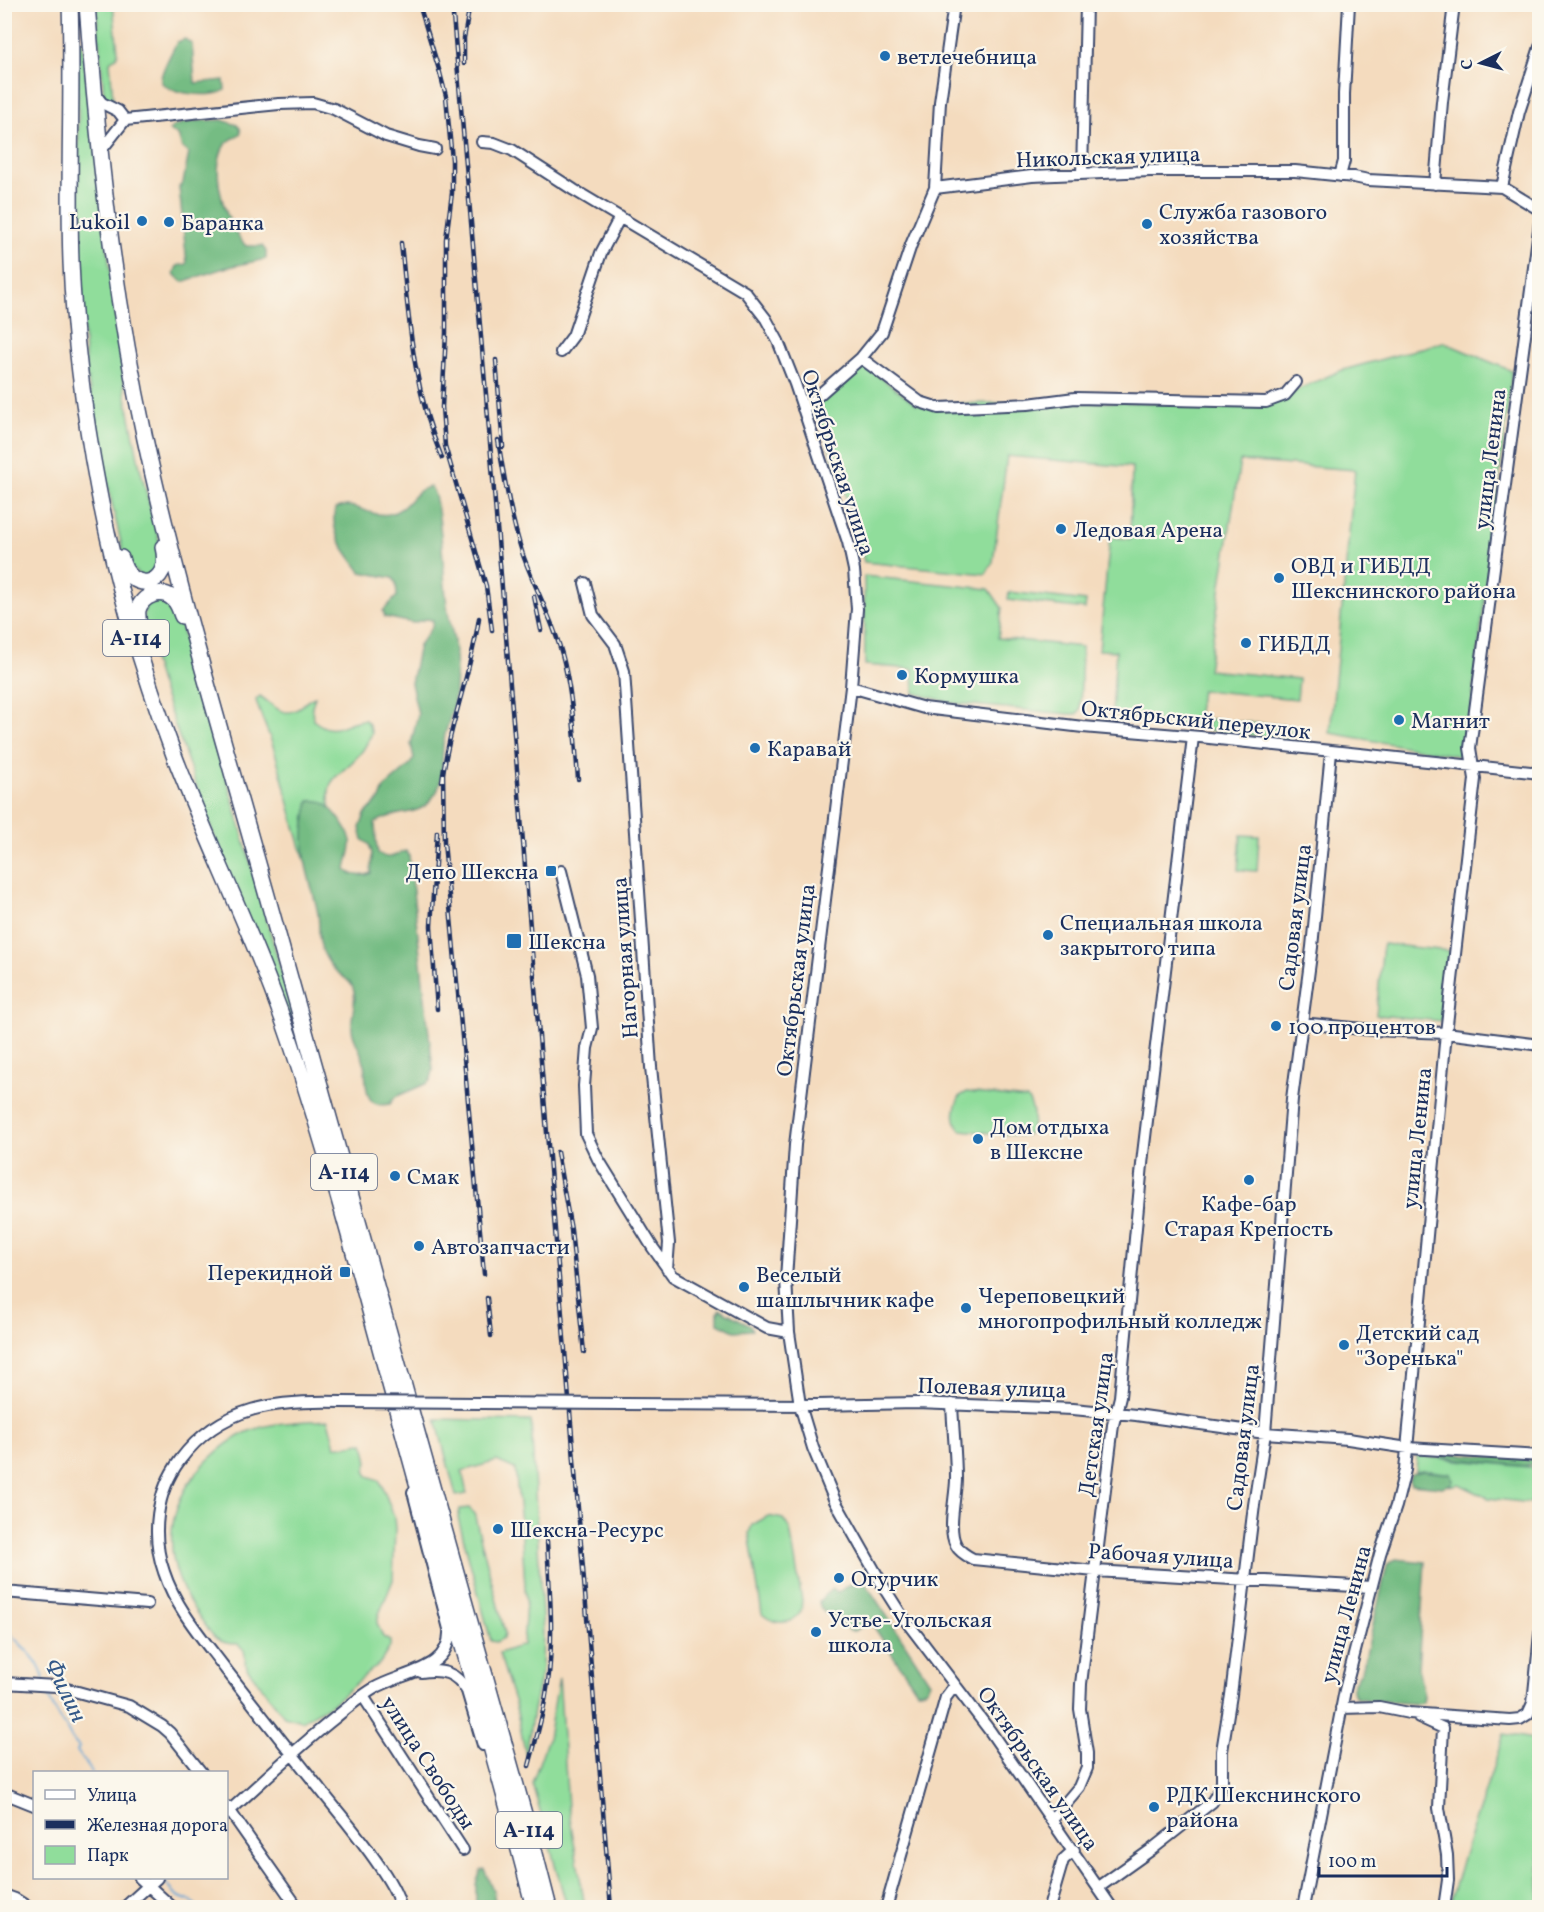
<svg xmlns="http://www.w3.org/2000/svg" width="1544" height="1912" font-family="Vollkorn,serif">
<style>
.green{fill:#90dd9b;stroke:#56867c;stroke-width:1.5}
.forest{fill:#74bc83;stroke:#487670;stroke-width:1.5}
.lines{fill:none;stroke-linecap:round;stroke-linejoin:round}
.stream{stroke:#60a5d5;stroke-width:2}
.minor-casing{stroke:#3c496c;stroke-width:14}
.highway-casing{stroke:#3c496c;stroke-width:18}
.minor{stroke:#fff;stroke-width:10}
.highway{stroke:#fff;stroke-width:15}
.rail-casing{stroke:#1b2f5e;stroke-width:4.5}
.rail{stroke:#fbf7ec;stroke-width:2;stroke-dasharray:7;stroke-linecap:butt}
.minor-bridge-casing{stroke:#3c496c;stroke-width:14;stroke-linecap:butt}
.minor-bridge{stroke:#fff;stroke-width:10}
.poi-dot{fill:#1f6fb2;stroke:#fbf7ec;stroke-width:2}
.labels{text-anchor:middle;stroke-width:4.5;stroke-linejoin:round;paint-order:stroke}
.shield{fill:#fbf7ec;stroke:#5e6b89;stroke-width:1.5}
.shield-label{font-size:21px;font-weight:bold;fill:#1b2f5e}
.poi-label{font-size:22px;fill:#1b2f5e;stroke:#fbf7ec;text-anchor:start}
.street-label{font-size:22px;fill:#1b2f5e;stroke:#fbf7ec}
.water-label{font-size:24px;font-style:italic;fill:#335888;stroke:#fbf7ec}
</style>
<rect width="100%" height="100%" fill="#fbf7ec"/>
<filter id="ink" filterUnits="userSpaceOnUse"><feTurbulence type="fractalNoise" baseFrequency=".0167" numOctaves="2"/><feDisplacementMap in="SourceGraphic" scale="12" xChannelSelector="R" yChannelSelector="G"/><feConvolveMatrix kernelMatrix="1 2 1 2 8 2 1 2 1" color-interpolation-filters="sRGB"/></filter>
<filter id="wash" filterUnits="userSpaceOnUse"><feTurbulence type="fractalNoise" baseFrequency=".008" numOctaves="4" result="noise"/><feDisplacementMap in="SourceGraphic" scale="24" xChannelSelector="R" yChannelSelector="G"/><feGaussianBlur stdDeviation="1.35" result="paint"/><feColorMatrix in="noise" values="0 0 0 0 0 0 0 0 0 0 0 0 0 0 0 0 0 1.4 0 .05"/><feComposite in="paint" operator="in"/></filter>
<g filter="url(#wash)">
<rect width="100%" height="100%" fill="#f4dbbe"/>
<path class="green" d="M96 5H113L118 52 117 56 110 62 113 99 109 102 104 96Z
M78 40 82 41 125 392 140 468 160 544V568L143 577 126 564 110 495 86 371 79 257Z
M1443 342 1512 371 1467 746 1465 753 1458 756 1330 733 1355 470 1240 461 1208 670 1299 679 1297 699 1201 690 1196 727 1112 714 1116 651 1099 650 1110 537 1130 539 1132 467 1007 456 993 562 986 574 864 562 856 525 816 409 818 402 837 387 861 363 916 404 1087 402 1219 403 1285 395 1340 371Z
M864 576 989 589 1002 608 998 638 1082 647 1080 710 1077 714H1069L952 703 914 693 913 669 865 665Z
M1009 592 1086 601 1085 609 1008 600Z
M163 598 177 612 197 686 218 748 333 1154 213 833 160 683 143 627 145 604Z
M260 696C271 703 283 720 299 708 307 703 304 701 315 697L312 706 313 720C337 739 342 720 365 720L368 723 372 733C368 741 364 751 357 757 337 779 323 777 331 811L322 802 305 821 306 864C294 827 286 789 275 752 270 735 261 718 256 700Z
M1208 719 1292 726 1291 740 1207 730Z
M1241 835 1259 836 1257 871 1238 870Z
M1383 944 1449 951 1442 1021 1376 1015Z
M967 1092 1027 1099C1035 1108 1035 1125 1028 1134L1021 1136 961 1130C951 1122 954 1107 960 1096Z
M436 1419 531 1421 543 1633 542 1669 533 1710 526 1756 516 1707 499 1653 523 1645 526 1602 521 1522 515 1469 497 1461 462 1471 467 1494 456 1496Z
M328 1420 335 1446C346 1448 354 1442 364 1443L368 1462 365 1471 368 1476 379 1480 382 1485 394 1517 395 1529 393 1580 379 1614 377 1623 383 1637 390 1641V1647L380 1663 368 1673 333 1703 302 1721 284 1716 247 1668 244 1650 238 1644C215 1645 212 1634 200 1618 162 1565 160 1509 207 1461 219 1449 231 1439 247 1432 272 1421 302 1422 328 1420Z
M1417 1456 1539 1468V1493L1533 1494 1532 1502 1530 1503 1488 1498 1459 1484 1448 1486 1451 1484V1474L1431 1471 1416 1472Z
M469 1508 474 1513 505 1633 504 1638 496 1642 491 1641 458 1518 460 1509Z
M768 1516 783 1519 790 1529 802 1601C801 1604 802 1608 801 1611 793 1627 773 1624 762 1614L749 1533 752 1525Z
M559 1678 568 1807 585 1907H567L532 1783 548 1738Z
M1504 1734 1539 1740V1907L1449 1908 1462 1861Z"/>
<path class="forest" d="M185 39 192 44 195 83 224 80 225 90C215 99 163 94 161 80 160 73 173 50 177 42Z
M222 120 237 125 240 128 241 133C235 138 227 140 223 148 210 175 226 225 246 246H262L266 251V259L224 268 182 282 174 274 177 266 187 264 179 187 183 183 189 153 182 148 178 135 169 130C181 119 207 121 222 120Z
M431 487C442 501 443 581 447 605 448 617 452 629 454 641 456 658 456 675 455 691 455 710 445 727 443 745 442 757 443 776 439 786 438 790 435 795 432 798 420 818 395 809 375 823L376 841 378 853C391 862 393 854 406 851L409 856 433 1070 431 1079 428 1083 395 1097 390 1104C359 1110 369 1079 363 1059 360 1048 353 1040 352 1029 350 1016 358 1001 353 988 351 981 343 977 337 972 332 968 327 960 324 954 317 941 320 927 318 914 315 897 309 881 306 865 302 845 304 821 309 801 314 800 318 800 323 802 333 809 349 829 351 841 352 850 347 860 346 870 352 876 364 877 371 873L372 853 369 844 363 840 360 828 365 814 380 799 384 788 409 766 414 758 411 744 418 714 411 683 419 645 432 627 433 620 426 619 413 623 385 617 383 611 397 596 396 583 393 578 361 572C348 553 329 535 335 509 354 499 368 518 389 514 410 510 411 489 431 487Z
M720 1309 750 1325 752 1330 734 1331 718 1323V1312Z
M1447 1453 1539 1460V1463L1523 1466 1441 1457V1455Z
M1422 1471 1451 1474 1453 1480 1451 1484 1442 1487 1411 1484 1409 1480 1411 1474Z
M1396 1559 1425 1562 1418 1668 1424 1696 1423 1703 1419 1704 1367 1700 1356 1697C1349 1687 1355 1680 1362 1671L1387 1566 1389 1563Z
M862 1580 866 1584 930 1682C927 1689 925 1691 917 1691L874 1627 869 1623 854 1631H849C846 1628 843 1622 839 1620 830 1613 820 1615 819 1601L833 1589 837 1593 854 1582Z
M484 1869 493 1890 496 1907H476V1884L481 1870Z"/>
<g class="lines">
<path class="stream" d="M4 1626C18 1645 39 1656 44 1680
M46 1689C49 1703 56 1711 63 1723 69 1731 71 1741 79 1747L77 1751 92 1772
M162 1878C167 1884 172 1893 180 1897 188 1901 192 1900 198 1908"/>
</g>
</g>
<g filter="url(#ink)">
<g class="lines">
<defs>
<path id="minor" d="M95 94 102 103 118 111 125 120
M125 120 279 104 313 103 334 109 386 136 419 146 435 149
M482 142 494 143 512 150 574 190 745 292 766 319 778 341 795 384 848 542 854 570 857 609 851 687 795 1145 786 1279 789 1332 800 1405 813 1448 835 1501 886 1591 900 1613 990 1731 1112 1908
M99 153 125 120
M1082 174 1086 4
M1340 176 1344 161V94L1349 4
M1435 184 1442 102 1454 4
M1502 187 1519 112 1540 47
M935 188 940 102 954 4
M561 352 573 336 601 253 620 217
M861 358 920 402 939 408 1028 404 1075 398 1266 402 1285 395 1296 382
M803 409 861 358 882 332 911 245 935 188 1032 176 1150 171H1295L1354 177 1368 180 1502 187 1540 210
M585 583 593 615 615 644 624 671 651 1067 669 1243 667 1269
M851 687 924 708 1083 727 1200 737 1540 773
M561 871 587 975 592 1028 587 1048 584 1086 586 1134 598 1159 653 1248 673 1276 767 1328 789 1332
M1301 1023 1373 1030 1446 1033 1540 1045
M342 1402C278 1400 221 1405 180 1460 156 1492 151 1535 164 1572 176 1609 204 1640 227 1671 266 1721 305 1771 345 1820 359 1838 399 1887 400 1908
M623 1404 817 1405 917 1403 1073 1409 1136 1415 1265 1433 1348 1439 1408 1448 1540 1456
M952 1404C953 1429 956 1454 956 1479 956 1497 947 1529 956 1545 959 1551 967 1556 973 1559L1095 1571 1371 1587
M4 1592 147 1604
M421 1672C442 1669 456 1672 467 1691L483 1745
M4 1683 56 1686 129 1706 162 1726 170 1733 201 1772
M363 1696 463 1850
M1341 1708 1379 1707 1409 1713 1510 1720 1520 1719 1528 1714 1533 1703 1540 1634
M1419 1717 1443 1728 1439 1808 1447 1855 1448 1880 1444 1908
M4 1793 34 1805
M227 1807 298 1908
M226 1814C263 1781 298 1747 336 1717 348 1707 360 1697 373 1689 401 1672 452 1671 449 1629L413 1492
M1052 1819 1079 1787 1087 1768V1753L1080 1709 1081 1684 1113 1425 1120 1397 1143 1154 1193 737
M140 1878 173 1908
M1099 1887 1151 1850 1212 1802 1219 1791 1222 1782V1751L1231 1695 1254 1505 1265 1433 1292 1099 1312 947 1331 752
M4 1895 15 1899 29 1908
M124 1908 157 1878
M886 1908 946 1697 955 1685
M1049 1908 1063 1860 1074 1850
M1303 1908 1345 1690 1380 1554 1396 1506 1405 1470 1446 1033 1475 779 1470 748 1540 222"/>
<path id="highway" d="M70 4C73 90 68 176 71 262 74 338 84 414 98 488 115 579 142 669 174 755 211 851 257 942 290 1040 337 1180 373 1325 413 1468 453 1615 497 1760 534 1908
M87 4C98 151 114 296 145 439 181 604 231 765 276 928 360 1234 447 1540 533 1846L549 1908
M121 558C129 595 173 588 163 547
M140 630C139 623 137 617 138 610 142 595 162 588 173 599 178 603 180 610 182 616"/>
</defs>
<use href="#minor" class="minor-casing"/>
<use href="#highway" class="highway-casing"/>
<use href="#minor" class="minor"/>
<use href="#highway" class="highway"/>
<defs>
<path id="rail" d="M419 4 440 73 446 96 452 160V193L446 239V333L442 407 445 446 486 586 492 630
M452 4 487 406 611 1908
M464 64V38L470 4
M401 243C409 318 412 387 442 458
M496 360 503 447
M498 440C504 478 511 519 523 555 536 591 555 624 564 662 573 700 575 740 578 779
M534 596 541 630
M443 774 444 842 484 1274
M442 781C449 725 471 673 479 618
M437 832 431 926 437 1009
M557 1152 571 1230 584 1352
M487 1298 491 1336
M529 1766C538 1732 548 1697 550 1662 553 1622 549 1582 547 1541"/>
</defs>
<use href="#rail" class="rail-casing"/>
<use href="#rail" class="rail"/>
<defs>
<path id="minor-bridge" d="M342 1402 623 1404"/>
</defs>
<use href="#minor-bridge" class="minor-bridge-casing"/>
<use href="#minor-bridge" class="minor-bridge"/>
</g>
</g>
<g class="poi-dot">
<circle cx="885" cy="56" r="6"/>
<circle cx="142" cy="221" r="6"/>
<circle cx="169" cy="222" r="6"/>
<circle cx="1147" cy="224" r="6"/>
<circle cx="1061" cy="529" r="6"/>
<circle cx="1279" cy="578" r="6"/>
<circle cx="1246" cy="643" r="6"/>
<circle cx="902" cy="675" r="6"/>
<circle cx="1399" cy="720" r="6"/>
<circle cx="755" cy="748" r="6"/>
<rect x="545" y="865" width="12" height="12" rx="3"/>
<circle cx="1048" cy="935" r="6"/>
<rect x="506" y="933" width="16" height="16" rx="3"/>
<circle cx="1276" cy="1026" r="6"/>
<circle cx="978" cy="1139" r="6"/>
<circle cx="395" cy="1176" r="6"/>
<circle cx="1249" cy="1180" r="6"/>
<circle cx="419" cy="1246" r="6"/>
<rect x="339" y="1266" width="12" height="12" rx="3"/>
<circle cx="744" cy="1287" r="6"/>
<circle cx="966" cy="1308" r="6"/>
<circle cx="1344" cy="1345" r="6"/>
<circle cx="498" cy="1529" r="6"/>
<circle cx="839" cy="1578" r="6"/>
<circle cx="816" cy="1632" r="6"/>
<circle cx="1154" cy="1807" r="6"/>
</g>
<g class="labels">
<g class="shield">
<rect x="103" y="620" width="66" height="36" rx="4.5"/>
<rect x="311" y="1154" width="66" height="36" rx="4.5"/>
<rect x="496" y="1812" width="66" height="36" rx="4.5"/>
</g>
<g class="shield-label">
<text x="136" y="645">А-114</text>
<text x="344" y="1179">А-114</text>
<text x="529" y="1837">А-114</text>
</g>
<g class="poi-label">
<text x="897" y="64">ветлечебница</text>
<text x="1159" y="219">Служба газового<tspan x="1159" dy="25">хозяйства</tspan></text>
<text x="130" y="229" text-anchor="end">Lukoil</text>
<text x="181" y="230">Баранка</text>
<text x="1073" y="537">Ледовая Арена</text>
<text x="1291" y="573">ОВД и ГИБДД<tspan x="1291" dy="25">Шекснинского района</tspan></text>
<text x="1258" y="651">ГИБДД</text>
<text x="914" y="683">Кормушка</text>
<text x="1411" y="728">Магнит</text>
<text x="767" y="756">Каравай</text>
<text x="539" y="879" text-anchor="end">Депо Шексна</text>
<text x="1060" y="930">Специальная школа<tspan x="1060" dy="25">закрытого типа</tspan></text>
<text x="528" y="949">Шексна</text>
<text x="1288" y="1034">100 процентов</text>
<text x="990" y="1134">Дом отдыха<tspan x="990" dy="25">в Шекснe</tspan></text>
<text x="407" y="1184">Смак</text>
<text x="1249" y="1211" text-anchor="middle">Кафе-бар<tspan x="1249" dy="25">Старая Крепость</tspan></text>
<text x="431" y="1254">Автозапчасти</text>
<text x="333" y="1280" text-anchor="end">Перекидной</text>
<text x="756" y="1282">Веселый<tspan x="756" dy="25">шашлычник кафе</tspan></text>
<text x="978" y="1303">Череповецкий<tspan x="978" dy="25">многопрофильный колледж</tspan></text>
<text x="1356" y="1340">Детский сад<tspan x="1356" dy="25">"Зоренька"</tspan></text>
<text x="510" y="1537">Шексна-Ресурс</text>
<text x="851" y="1586">Огурчик</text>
<text x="828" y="1627">Устье-Угольская<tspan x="828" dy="25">школа</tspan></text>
<text x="1166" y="1802">РДК Шекснинского<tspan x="1166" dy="25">района</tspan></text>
</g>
<g class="street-label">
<text transform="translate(1108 156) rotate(-2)" y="8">Никольская улица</text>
<text transform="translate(1489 459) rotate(-83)" y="8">улица Ленина</text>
<text transform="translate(839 462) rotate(72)" y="8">Октябрьская улица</text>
<text transform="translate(1196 719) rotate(6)" y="8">Октябрьский переулок</text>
<text transform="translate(1294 917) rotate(-83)" y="8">Садовая улица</text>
<text transform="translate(624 958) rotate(-94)" y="8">Нагорная улица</text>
<text transform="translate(795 980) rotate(-83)" y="8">Октябрьская улица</text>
<text transform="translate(1416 1138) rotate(-84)" y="8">улица Ленина</text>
<text transform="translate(992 1387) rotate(2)" y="8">Полевая улица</text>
<text transform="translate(1095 1424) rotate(-82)" y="8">Детская улица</text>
<text transform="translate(1242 1437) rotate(-83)" y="8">Садовая улица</text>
<text transform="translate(1161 1555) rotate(4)" y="8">Рабочая улица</text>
<text transform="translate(1345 1614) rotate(-75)" y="8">улица Ленина</text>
<text transform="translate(429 1762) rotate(57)" y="8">улица Свободы</text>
<text transform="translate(1039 1768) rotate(55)" y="8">Октябрьская улица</text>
</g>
<g class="water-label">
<text transform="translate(66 1690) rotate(64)" y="8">Филин</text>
</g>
</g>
<rect width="1544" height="1912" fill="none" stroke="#fbf7ec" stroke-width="24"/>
<rect x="33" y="1771" width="195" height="108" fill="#fbf7ec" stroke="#a1a7b3" stroke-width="1.5"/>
<rect x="45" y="1790" width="30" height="9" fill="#ffffff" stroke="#a1a7b3" stroke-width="1.5"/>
<text x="87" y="1801" font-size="18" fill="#1b2f5e">Улица</text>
<rect x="45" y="1820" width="30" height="9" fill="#1b2f5e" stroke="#a1a7b3" stroke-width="1.5"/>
<text x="87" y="1831" font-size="18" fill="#1b2f5e">Железная дорога</text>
<rect x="45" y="1846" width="30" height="18" fill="#90dd9b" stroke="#a1a7b3" stroke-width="1.5"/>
<text x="87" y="1861" font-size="18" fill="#1b2f5e">Парк</text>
<g transform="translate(1481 63) rotate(264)" stroke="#fbf7ec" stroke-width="4.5" paint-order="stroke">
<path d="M0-4.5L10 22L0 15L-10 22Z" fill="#1b2f5e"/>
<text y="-9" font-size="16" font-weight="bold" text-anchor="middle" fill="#1b2f5e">С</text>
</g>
<path d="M1319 1867v9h128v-9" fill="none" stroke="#1b2f5e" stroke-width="3"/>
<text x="1328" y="1867" font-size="18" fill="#1b2f5e" stroke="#fbf7ec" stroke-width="4.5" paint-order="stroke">100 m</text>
</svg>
